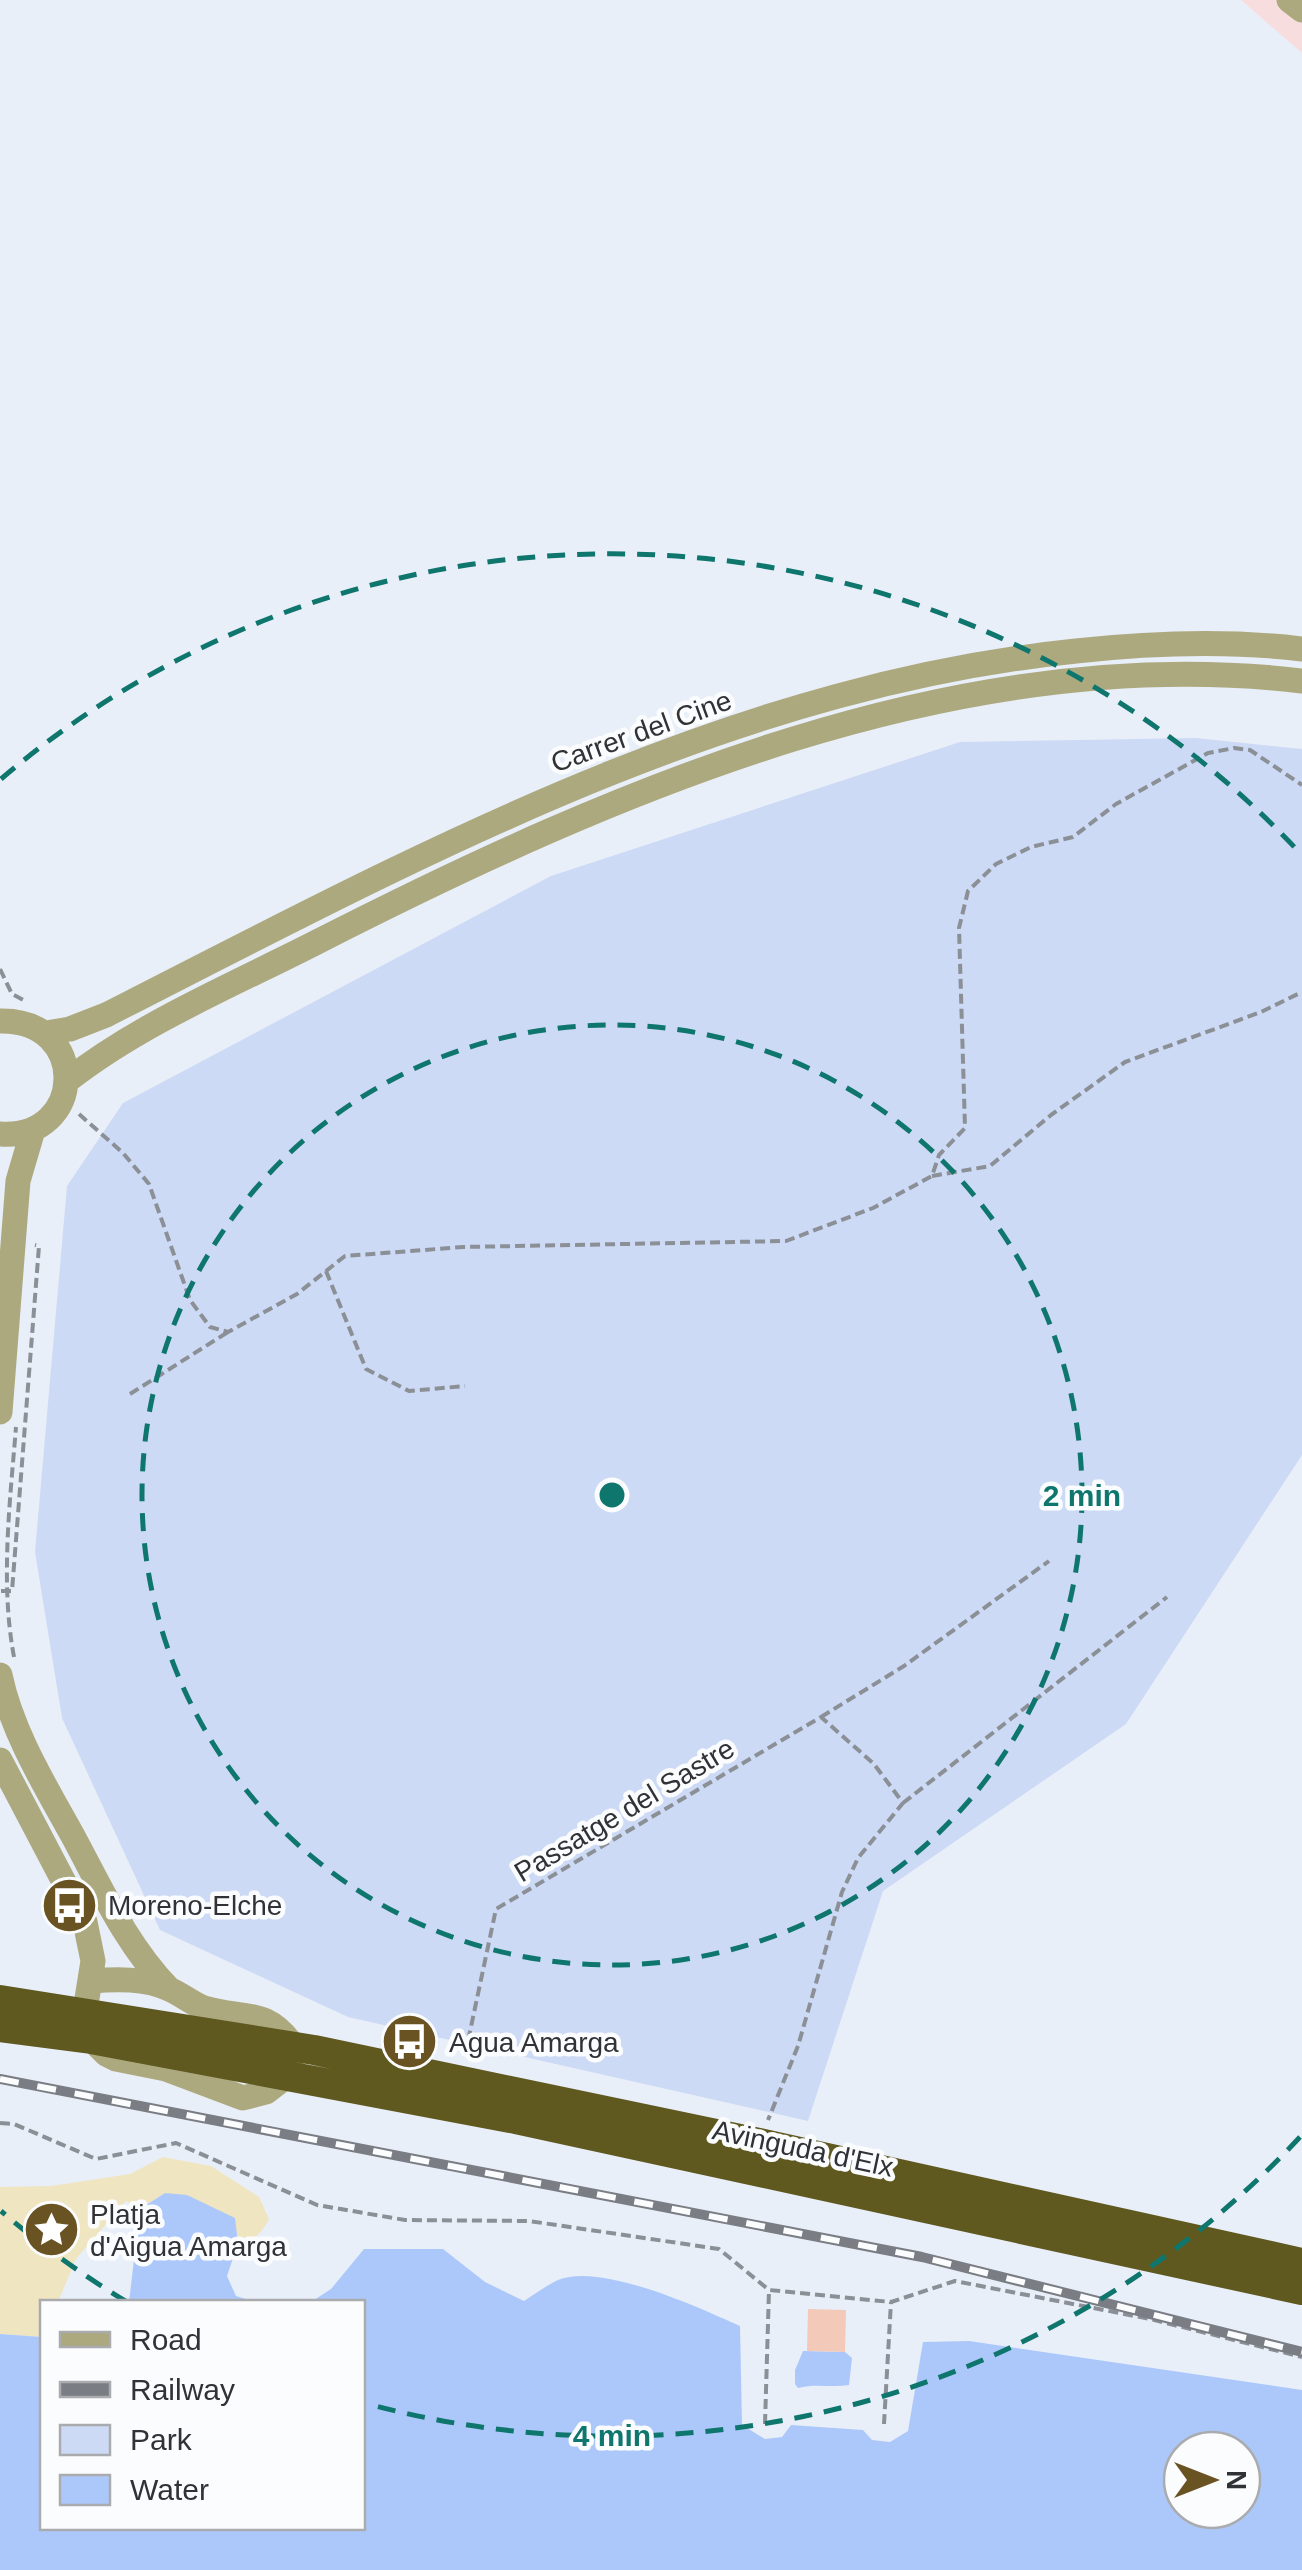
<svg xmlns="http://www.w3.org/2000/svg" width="1302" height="2570" font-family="Arial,sans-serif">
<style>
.commercial{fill:#f8dddf}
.green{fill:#cddaf5}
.sand{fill:#efe5c0}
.water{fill:#acc8fa;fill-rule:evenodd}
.building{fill:#f3c9ba}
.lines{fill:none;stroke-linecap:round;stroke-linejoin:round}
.path{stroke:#8b8f96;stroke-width:4;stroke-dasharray:10 5;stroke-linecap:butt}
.minor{stroke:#ada97f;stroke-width:25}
.highway{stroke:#5f5920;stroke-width:30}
.rail-casing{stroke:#7a7e84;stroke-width:10}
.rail{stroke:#fbfcfe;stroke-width:6;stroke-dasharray:19;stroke-linecap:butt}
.ring{fill:none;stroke:#0f766e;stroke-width:5;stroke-dasharray:18 12}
.labels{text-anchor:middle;stroke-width:9;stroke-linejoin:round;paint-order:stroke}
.street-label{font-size:28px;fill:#303236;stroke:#fbfcfe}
.poi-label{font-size:28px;fill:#303236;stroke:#fbfcfe;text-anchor:start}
.centre{fill:#0f766e;stroke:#fbfcfe;stroke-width:5}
.ring-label{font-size:30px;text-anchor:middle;font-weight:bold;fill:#0f766e;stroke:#fbfcfe;stroke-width:9;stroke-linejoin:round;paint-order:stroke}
</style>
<rect width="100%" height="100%" fill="#e9eff9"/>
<path class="commercial" d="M1241 0H1302V53Z"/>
<path class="green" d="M1196 738 1302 749V1455L1126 1724 883 1891 808 2121 348 2017 160 1930 62 1718 35 1552 67 1186 123 1103 551 876 960 742Z"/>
<path class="sand" d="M163 2157 211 2166 259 2197 269 2219C261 2235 255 2239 238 2243L234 2218 165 2193 140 2209 126 2201 76 2259 58 2302H42V2337L0 2334V2187L51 2186 130 2174Z"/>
<path class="water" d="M165 2193 187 2195 235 2218 238 2243 227 2276 236 2296 256 2302H129L140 2209Z
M364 2249H443L485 2282 524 2301C535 2294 547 2285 558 2280 600 2262 700 2308 740 2326L742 2425 765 2439 782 2437 791 2425 863 2430 872 2440 890 2442 908 2431 923 2342 969 2341 1302 2390V2570H0V2334L42 2337V2528H362V2302H311L331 2289ZM1242 2450V2510H1182V2450Z
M803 2351 845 2352 852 2358 849 2385C832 2388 815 2383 798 2388L795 2384V2370Z"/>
<path class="building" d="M808 2309 846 2310 845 2352 807 2351Z"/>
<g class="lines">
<path class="path" d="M0 969 12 994 27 1002
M79 1114 123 1153 149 1184 190 1300 210 1327 228 1332 297 1294 345 1256 463 1247 786 1241 873 1208 932 1176 939 1155 965 1128 959 928 968 891 996 864 1031 847 1073 837 1116 804 1208 753 1234 748 1250 750 1302 785
M932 1176 990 1166 1051 1115 1125 1062 1261 1012 1302 992
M326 1271 366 1369 409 1391 465 1386
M130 1394 228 1332
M1 1591H12L39 1246 35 1245
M14 1657C0 1583 10 1502 16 1427
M821 1717 904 1666 1049 1561
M903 1803 1167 1597
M465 2055 496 1909 821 1717 874 1764 903 1803 858 1858 842 1892 798 2046 768 2120
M0 2123 14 2124 96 2159 176 2143 317 2205 405 2220 529 2221 719 2249 769 2290 891 2302 955 2281 1150 2319 1302 2357
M765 2424 769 2290
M884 2424 891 2302"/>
<path class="minor" d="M1289 0 1302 10
M0 1021C90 1019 86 1140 0 1134
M46 1033 70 1029 106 1015C414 858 726 687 1076 651 1150 643 1227 640 1302 649
M67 1081C141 1023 233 985 317 942 615 790 960 640 1302 681
M0 1412 18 1181 33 1130
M0 1675C12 1733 46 1787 74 1838 103 1892 126 1944 169 1989
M0 1760 85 1922 93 1961 85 2011 91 2039 106 2054 116 2059 166 2069 243 2098 266 2092 288 2075 294 2047C266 2006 243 2020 204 2008 191 2003 181 1994 169 1989 145 1978 116 1979 91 1981"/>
<path class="highway" d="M0 2000 314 2050 759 2143 1302 2263
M0 2027 91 2039 516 2119 1302 2290"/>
<defs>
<path id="rail" d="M0 2079 922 2257 1302 2352"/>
</defs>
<use href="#rail" class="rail-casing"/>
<use href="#rail" class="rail"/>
</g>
<g class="ring">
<circle cx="612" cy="1495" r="470"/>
<path d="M1300 2137A941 941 0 0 1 368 2404M127 2302A941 941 0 0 1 1 2211M1 779A941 941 0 0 1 1300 853"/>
</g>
<defs>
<symbol id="bus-disc" viewBox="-11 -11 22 22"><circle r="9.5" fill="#695323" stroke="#fbfcfe"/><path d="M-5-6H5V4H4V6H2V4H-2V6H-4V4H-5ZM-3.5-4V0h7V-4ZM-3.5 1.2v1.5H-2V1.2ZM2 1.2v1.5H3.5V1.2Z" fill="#fff"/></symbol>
<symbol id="sight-disc" viewBox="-11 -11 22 22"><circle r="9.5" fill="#695323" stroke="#fbfcfe"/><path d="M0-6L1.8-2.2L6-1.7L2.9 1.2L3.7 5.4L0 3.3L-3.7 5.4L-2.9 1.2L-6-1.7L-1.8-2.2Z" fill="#fff"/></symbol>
</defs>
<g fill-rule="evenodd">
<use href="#bus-disc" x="38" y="1874" width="63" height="63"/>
<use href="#bus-disc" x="378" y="2010" width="63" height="63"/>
<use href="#sight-disc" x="20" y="2198" width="63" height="63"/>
</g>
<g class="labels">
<g class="street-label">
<text transform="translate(641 731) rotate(-20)" y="10">Carrer del Cine</text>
<text transform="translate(624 1810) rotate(-31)" y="10">Passatge del Sastre</text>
<text transform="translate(803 2148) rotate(12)" y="10">Avinguda d'Elx</text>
</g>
<g class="poi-label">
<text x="108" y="1915">Moreno-Elche</text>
<text x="449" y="2052">Agua Amarga</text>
<text x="90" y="2224">Platja<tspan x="90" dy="32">d'Aigua Amarga</tspan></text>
</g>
</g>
<circle cx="612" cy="1495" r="15" class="centre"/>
<g class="ring-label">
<text x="1082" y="1506">2 min</text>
<text x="612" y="2446">4 min</text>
</g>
<rect x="40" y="2300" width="325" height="230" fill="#fbfcfe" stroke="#aaabae" stroke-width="2.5"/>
<rect x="60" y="2332" width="50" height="15" fill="#ada97f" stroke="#aaabae" stroke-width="2.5"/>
<text x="130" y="2350" font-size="30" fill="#303236">Road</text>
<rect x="60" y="2382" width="50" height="15" fill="#7a7e84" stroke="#aaabae" stroke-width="2.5"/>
<text x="130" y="2400" font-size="30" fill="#303236">Railway</text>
<rect x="60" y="2425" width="50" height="30" fill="#cddaf5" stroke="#aaabae" stroke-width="2.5"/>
<text x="130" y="2450" font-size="30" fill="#303236">Park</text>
<rect x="60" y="2475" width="50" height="30" fill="#acc8fa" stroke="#aaabae" stroke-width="2.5"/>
<text x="130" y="2500" font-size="30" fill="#303236">Water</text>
<g transform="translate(1212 2480) rotate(90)"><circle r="48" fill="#fbfcfe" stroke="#aaabae" stroke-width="2.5"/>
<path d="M0-8L18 38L0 25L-18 38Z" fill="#695323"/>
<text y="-15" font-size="28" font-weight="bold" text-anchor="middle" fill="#303236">N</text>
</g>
</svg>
